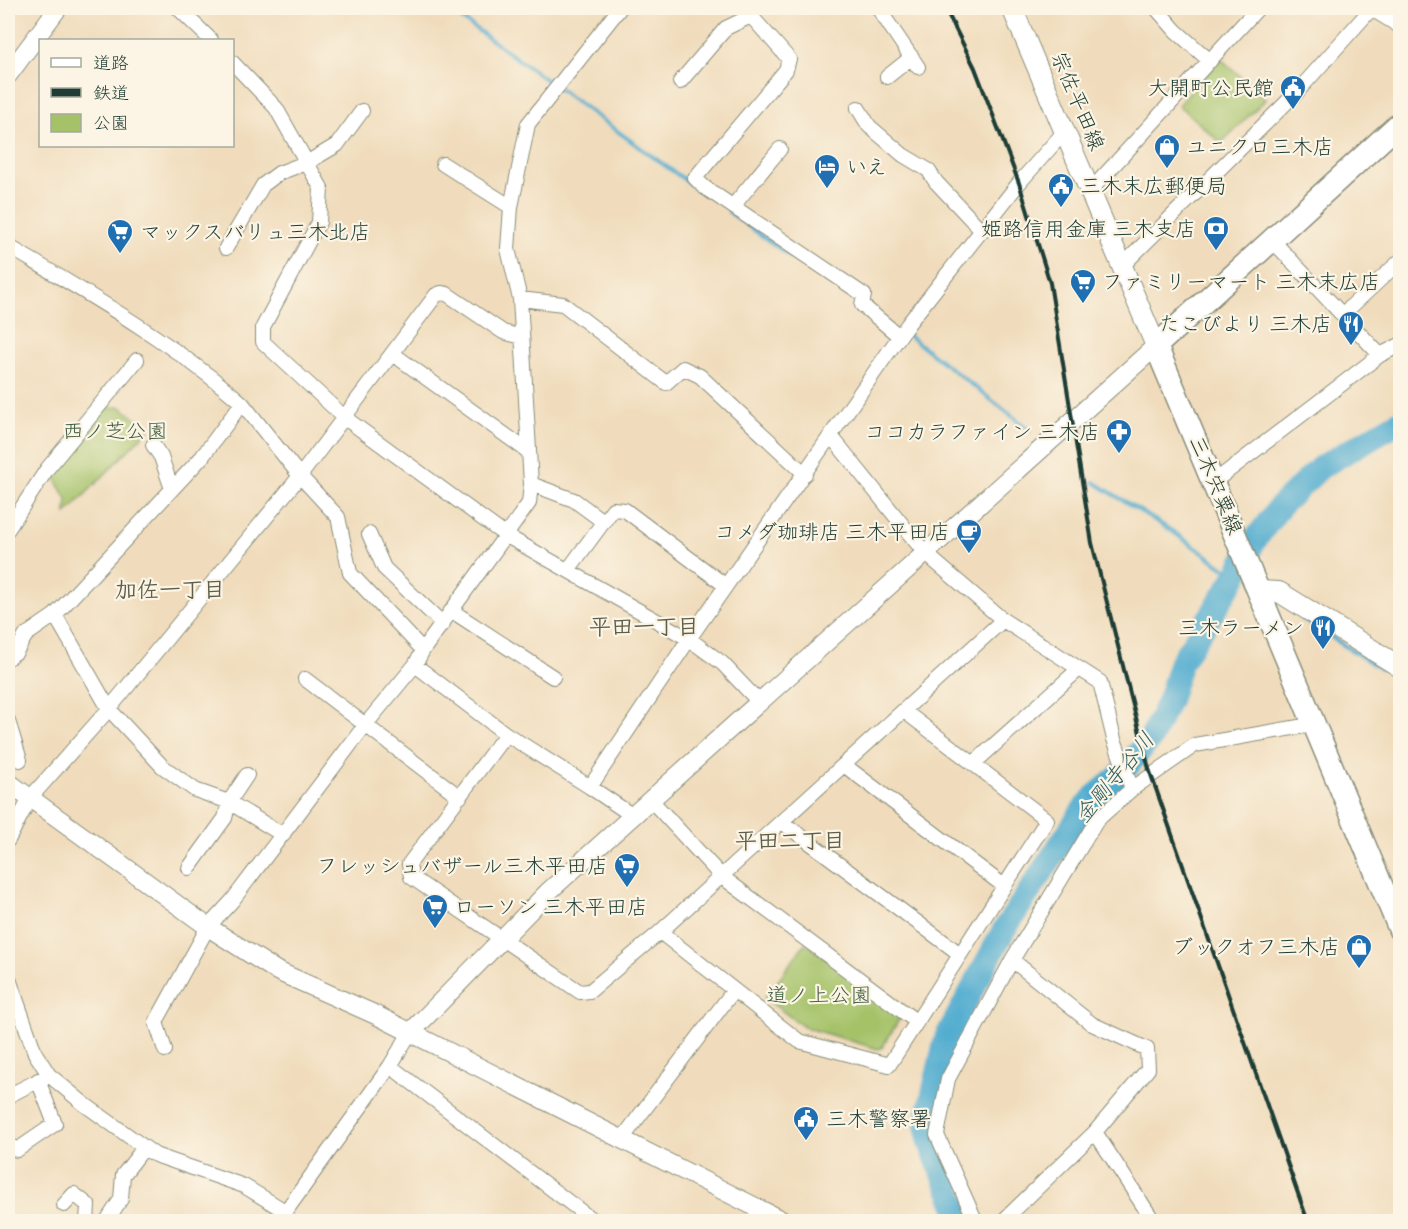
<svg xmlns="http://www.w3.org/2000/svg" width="1408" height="1229" font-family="Dekko,'Klee One',sans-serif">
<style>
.green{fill:#a5c269;stroke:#62804e;stroke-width:1.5}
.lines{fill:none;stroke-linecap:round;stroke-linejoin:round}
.stream{stroke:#53add0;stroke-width:4}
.river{stroke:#53add0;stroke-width:24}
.minor-casing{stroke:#888c78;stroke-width:16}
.tertiary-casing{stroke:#888c78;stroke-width:20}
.secondary-casing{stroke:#888c78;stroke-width:22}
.primary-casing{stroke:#888c78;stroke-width:25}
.minor{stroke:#fff;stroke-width:14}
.tertiary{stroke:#fff;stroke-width:18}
.secondary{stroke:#fff;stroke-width:20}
.primary{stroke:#fff;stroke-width:22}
.rail{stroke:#1f3d34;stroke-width:4}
.labels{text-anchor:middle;stroke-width:4.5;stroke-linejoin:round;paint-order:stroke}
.poi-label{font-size:21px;fill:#1f3d34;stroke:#fcf5e5;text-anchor:end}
.street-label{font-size:21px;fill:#1f3d34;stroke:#fcf5e5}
.park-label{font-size:21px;fill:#405e41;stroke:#fcf5e5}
.neighbourhood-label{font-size:22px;font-weight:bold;fill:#5e5f4b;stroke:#fcf5e5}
.water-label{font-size:22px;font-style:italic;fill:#2f5f63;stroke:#fcf5e5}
</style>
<rect width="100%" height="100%" fill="#fcf5e5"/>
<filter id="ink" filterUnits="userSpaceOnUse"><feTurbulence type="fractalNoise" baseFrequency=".0167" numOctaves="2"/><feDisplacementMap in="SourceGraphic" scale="12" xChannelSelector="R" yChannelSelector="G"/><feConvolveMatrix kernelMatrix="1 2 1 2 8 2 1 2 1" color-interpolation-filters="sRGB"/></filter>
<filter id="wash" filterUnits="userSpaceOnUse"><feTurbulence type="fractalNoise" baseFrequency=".008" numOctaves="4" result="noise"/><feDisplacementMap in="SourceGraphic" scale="24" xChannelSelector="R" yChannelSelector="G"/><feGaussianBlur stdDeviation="1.35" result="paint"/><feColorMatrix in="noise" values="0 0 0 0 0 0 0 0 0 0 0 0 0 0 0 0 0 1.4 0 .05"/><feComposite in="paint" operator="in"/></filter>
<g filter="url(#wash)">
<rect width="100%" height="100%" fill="#f0dcbc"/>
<path class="green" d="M1220 58 1266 99 1221 143 1178 105Z
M121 407 149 429 66 514 67 499 51 471 104 408Z
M805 943 898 1011 900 1018 882 1048 878 1049 804 1027 765 998Z"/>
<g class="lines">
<path class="stream" d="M447 8 696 188
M729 212 790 256 827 278
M904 332 1030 430
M1094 482 1172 531 1243 581
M1303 619 1381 669"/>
<path class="river" d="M963 1222 930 1143 926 1124 946 1038 1004 930 1082 811 1095 796 1118 777 1151 738 1169 700 1181 662 1236 576 1255 540 1281 505 1321 467 1400 421"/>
</g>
</g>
<g filter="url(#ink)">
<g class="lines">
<defs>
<path id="minor" d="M178 8 211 40
M754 8 751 16 789 59 786 70 695 178 704 187 864 295 862 305 899 336
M878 8 918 67
M1156 8 1176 31 1210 61
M232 62 276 108 321 188 319 222 263 327V342L345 418 505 535 689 639 722 663 759 702
M887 77 912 57
M680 82 726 28 751 16
M858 108 869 126 903 155 928 170 936 182 982 231
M443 164 511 207
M1090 191 1258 8
M733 206 780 149
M1272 240 1380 355
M8 246C88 294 171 341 242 403
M226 248 263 185 279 173 308 162 337 145 362 111
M1122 266 1297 92 1372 8
M520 299 563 304 666 383 683 368 700 376 805 474
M1343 314 1400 261
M393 354 529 452
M831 436 925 553 1003 620 1100 682 1114 739 1132 789
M153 445 161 457 172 489
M1215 481 1380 355 1400 345
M531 484 574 500 604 522
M8 529 47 469 137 360
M369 534 384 568 443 624
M568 570 613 509 625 510 726 586
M452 611 553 677
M55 615 109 709 162 766 195 790 229 802 283 835
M1003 620 660 932 590 991 580 992 411 877 409 864 506 734 590 787 689 639 908 324 1019 183 1065 131
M8 658 16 652 26 635 55 615 202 457 242 403 300 476 338 517 350 573 423 650
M415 665 506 734
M305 679 460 797
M8 721 20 760
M974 763 1079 669
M844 765 1004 886
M590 787 633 816
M651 800 721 876 917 1022
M782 822 960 954
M8 840 30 798 109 709 300 476 436 295 441 293 447 294 503 332 522 337
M189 868 225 818 229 802 247 775
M660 932 799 1041 889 1065 1047 820 904 711
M1012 960 1092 1024 1147 1049 1148 1069 1095 1132 1154 1222
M8 976 35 1053 49 1075 8 1096
M165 1050 156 1022 208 927 232 901 366 724 415 665 423 650 529 503 531 484 520 299 508 249 511 207 528 124 620 8
M390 1066 595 1222
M49 1075 84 1104 155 1155 244 1186 285 1211
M622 1139 734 990
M8 1144 17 1150 55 1124 38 1080
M64 1205 74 1194 88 1205 87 1222
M106 1222 121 1199 123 1175 144 1148
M278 1222 390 1066 410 1033
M976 1222 937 1135 948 1079 1012 960 1097 820 1132 789 1195 745 1316 724
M1002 1222 1095 1132"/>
<path id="tertiary" d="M1374 8 1400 24
M8 75 58 8
M8 782 208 927 277 971 376 1015 785 1222
M410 1033 548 892 1156 346"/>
<path id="secondary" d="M1012 8 1156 346
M1260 591 1279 592 1400 667"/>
<path id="primary" d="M1400 123 1156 346 1400 930"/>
</defs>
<use href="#minor" class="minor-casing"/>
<use href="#tertiary" class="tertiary-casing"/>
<use href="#secondary" class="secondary-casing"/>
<use href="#primary" class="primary-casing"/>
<use href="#minor" class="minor"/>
<use href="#tertiary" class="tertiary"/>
<use href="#secondary" class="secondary"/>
<use href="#primary" class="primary"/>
<path class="rail" d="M945 8 975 68 1019 183 1050 283 1092 543 1149 769 1308 1222"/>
</g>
</g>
<defs>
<symbol id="civic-pin" viewBox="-11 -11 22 30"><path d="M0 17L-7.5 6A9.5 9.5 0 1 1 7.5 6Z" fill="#1f6fb2" stroke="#fcf5e5"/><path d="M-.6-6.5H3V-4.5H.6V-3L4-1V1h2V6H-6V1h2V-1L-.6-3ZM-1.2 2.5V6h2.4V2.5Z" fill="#fff"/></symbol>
<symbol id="shop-pin" viewBox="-11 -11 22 30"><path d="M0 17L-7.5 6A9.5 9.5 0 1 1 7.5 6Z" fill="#1f6fb2" stroke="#fcf5e5"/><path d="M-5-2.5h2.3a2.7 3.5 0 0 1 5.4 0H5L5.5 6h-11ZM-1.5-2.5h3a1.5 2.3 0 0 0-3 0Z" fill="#fff"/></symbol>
<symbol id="hotel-pin" viewBox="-11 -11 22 30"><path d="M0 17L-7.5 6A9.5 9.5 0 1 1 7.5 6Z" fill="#1f6fb2" stroke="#fcf5e5"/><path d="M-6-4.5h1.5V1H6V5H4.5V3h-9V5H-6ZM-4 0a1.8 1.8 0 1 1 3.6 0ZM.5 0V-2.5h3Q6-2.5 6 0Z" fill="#fff"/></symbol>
<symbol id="bank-pin" viewBox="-11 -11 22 30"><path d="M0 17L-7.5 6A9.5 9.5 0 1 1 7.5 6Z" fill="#1f6fb2" stroke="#fcf5e5"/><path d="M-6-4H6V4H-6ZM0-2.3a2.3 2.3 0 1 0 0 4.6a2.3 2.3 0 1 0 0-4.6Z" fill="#fff"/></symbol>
<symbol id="supermarket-pin" viewBox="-11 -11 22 30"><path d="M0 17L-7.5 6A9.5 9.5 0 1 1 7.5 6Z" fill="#1f6fb2" stroke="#fcf5e5"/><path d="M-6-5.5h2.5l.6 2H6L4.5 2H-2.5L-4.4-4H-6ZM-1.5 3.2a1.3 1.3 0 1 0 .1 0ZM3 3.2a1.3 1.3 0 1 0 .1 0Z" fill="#fff"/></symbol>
<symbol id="restaurant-pin" viewBox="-11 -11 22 30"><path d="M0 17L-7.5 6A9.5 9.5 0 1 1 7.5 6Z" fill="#1f6fb2" stroke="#fcf5e5"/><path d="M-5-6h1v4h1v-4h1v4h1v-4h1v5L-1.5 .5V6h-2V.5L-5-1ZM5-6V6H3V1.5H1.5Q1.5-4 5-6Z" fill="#fff"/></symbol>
<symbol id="pharmacy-pin" viewBox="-11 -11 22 30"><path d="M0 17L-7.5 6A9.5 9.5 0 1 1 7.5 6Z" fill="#1f6fb2" stroke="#fcf5e5"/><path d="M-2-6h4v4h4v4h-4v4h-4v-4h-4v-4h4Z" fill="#fff"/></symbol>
<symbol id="cafe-pin" viewBox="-11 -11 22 30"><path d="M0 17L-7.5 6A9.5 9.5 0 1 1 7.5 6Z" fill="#1f6fb2" stroke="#fcf5e5"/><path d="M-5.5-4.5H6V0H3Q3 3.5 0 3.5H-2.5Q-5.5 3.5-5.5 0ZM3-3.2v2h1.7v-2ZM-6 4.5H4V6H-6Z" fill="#fff"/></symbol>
</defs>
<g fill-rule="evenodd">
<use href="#civic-pin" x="1278" y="73" width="30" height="40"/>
<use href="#shop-pin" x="1152" y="132" width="30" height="40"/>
<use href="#hotel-pin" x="812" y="152" width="30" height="40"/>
<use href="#civic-pin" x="1046" y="171" width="30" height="40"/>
<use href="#bank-pin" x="1201" y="214" width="30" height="40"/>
<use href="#supermarket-pin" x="105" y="217" width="30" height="40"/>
<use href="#supermarket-pin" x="1068" y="267" width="30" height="40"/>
<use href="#restaurant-pin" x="1336" y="309" width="30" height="40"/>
<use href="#pharmacy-pin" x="1104" y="417" width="30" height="40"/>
<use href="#cafe-pin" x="954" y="517" width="30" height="40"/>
<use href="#restaurant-pin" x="1308" y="613" width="30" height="40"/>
<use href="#supermarket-pin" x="612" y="851" width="30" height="40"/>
<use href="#supermarket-pin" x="420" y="892" width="30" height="40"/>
<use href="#shop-pin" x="1344" y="932" width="30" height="40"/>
<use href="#civic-pin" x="791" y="1104" width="30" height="40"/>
</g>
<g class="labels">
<g class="poi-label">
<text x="1274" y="95">大開町公民館</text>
<text x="1186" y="154" text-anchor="start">ユニクロ三木店</text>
<text x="846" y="174" text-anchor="start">いえ</text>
<text x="1080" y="193" text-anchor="start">三木末広郵便局</text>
<text x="1196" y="236">姫路信用金庫 三木支店</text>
<text x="140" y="239" text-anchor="start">マックスバリュ三木北店</text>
<text x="1102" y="289" text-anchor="start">ファミリーマート 三木末広店</text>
<text x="1332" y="331">たこびより 三木店</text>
<text x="1100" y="439">ココカラファイン 三木店</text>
<text x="950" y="539">コメダ珈琲店 三木平田店</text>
<text x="1304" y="635">三木ラーメン</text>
<text x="608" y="873">フレッシュバザール三木平田店</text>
<text x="454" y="914" text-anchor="start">ローソン 三木平田店</text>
<text x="1340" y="954">ブックオフ三木店</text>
<text x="826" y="1126" text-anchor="start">三木警察署</text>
</g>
<g class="street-label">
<text transform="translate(1078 101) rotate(67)" y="7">宗佐平田線</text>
<text transform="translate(1216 485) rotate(67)" y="7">三木宍粟線</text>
</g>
<g class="park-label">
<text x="115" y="438">西ノ芝公園</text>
<text x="819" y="1002">道ノ上公園</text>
</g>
<g class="neighbourhood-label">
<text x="170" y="597">加佐一丁目</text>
<text x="644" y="634">平田一丁目</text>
<text x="790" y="848">平田二丁目</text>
</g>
<g class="water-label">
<text transform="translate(1114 777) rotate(-50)" y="8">金剛寺谷川</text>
</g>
</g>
<rect width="1408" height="1229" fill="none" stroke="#fcf5e5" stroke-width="30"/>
<rect x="39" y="39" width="195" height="108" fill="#fcf5e5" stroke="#a4ab9e" stroke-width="1.5"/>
<rect x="51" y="58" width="30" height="9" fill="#ffffff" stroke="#a4ab9e" stroke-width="1.5"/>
<text x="93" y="69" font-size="18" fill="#1f3d34">道路</text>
<rect x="51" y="88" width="30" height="9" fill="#1f3d34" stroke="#a4ab9e" stroke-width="1.5"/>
<text x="93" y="99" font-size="18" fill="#1f3d34">鉄道</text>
<rect x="51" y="114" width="30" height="18" fill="#a5c269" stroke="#a4ab9e" stroke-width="1.5"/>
<text x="93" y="129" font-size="18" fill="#1f3d34">公園</text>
</svg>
